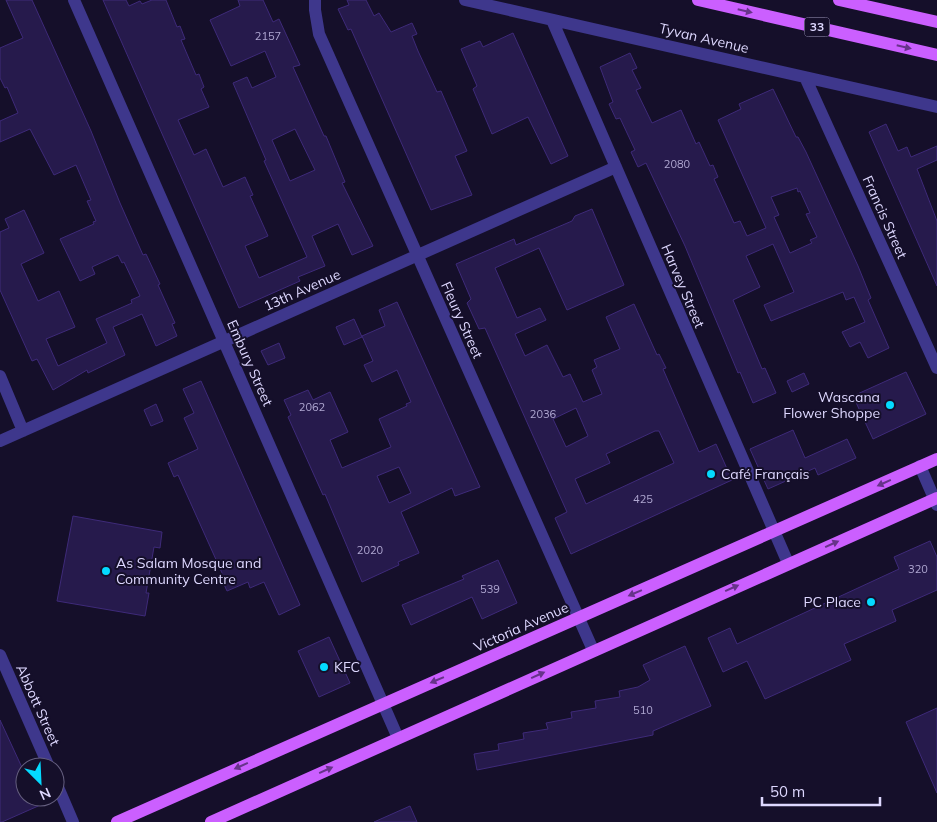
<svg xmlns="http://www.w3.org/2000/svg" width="937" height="822" font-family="Mulish,sans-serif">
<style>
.building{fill:#261a4c;stroke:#3e2a79;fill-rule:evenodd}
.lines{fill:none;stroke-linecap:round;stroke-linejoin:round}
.minor{stroke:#3e378c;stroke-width:12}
.primary{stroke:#cb5fff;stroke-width:12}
.oneway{fill:#67338a}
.poi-dot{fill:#04daff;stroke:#150f2a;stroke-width:2}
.labels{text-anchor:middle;stroke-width:4;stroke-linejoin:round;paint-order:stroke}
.number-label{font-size:11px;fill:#b0a8d2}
.shield{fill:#150f2a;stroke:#a29cbf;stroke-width:1}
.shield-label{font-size:12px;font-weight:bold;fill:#ded8ff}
.street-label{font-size:14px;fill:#ded8ff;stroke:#150f2a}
.poi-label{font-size:14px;fill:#ded8ff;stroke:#150f2a;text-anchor:start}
</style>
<rect width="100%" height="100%" fill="#150f2a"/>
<path class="building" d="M6 0H32L91 131 120 203 143 255 146 254 160 284 158 285 175 323 172 324 177 336 156 346 142 314 113 327 125 355 88 373 87 370 53 390 37 359 32 361 0 290V232L9 228 5 219 24 210 44 253 21 264 38 301 59 291 75 327 46 339 58 366 107 343 96 319 132 303 131 300 140 296 124 262 122 263 118 255 92 267 95 274 80 281 60 239 94 224 93 222 96 221 87 201 91 200 76 165 54 175 30 129 0 142V121L18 113 7 87 5 88 0 78V48L23 38Z
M103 0H126L129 6 140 1 142 4 152 0H166L177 27 180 26 185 39 181 40 196 75 199 74 204 87 201 89 209 107 178 120 194 155 206 149 223 187 245 177 253 195 250 196 268 236 245 246 259 278 307 257 264 161 266 160 233 83 247 77 252 88 276 77 265 51 231 66 210 20 240 6 238 0H263L273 22 279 19 290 43 300 65 293 67 324 136H326L345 182 342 183 373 246 352 255 338 224 312 236 325 266 298 277 300 281 239 308ZM295 129 315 170 290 181 272 140Z
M347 0H366L374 16 379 13 391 32 412 23 417 34 412 36 418 51 437 92 441 91 467 151 455 156 472 195 431 210 351 29 348 30 338 9 349 5Z
M513 33 568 156 551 164 528 117 492 134 473 89 477 86 461 49 480 41 483 47Z
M630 53 637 68 632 70 641 88 636 90 652 123 681 110 696 144 699 142 710 166 713 165 718 177 714 179 734 223 740 221 747 236 766 228 718 120 741 109 739 104 773 89 796 137H798L806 152 858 266 871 298 868 300 889 348 868 358 860 342 850 347 842 332 865 322 854 297 846 300 843 292 771 321 764 305 794 292 773 244 746 256 760 287 733 300 762 369 765 368 776 393 753 403 740 372 738 373 685 246 646 163 638 167 631 152 635 150 620 118 616 119 609 104 613 102 600 67ZM797 188 798 192 800 191 810 213 806 214 817 237 810 240 812 243 790 253 774 217 779 215 771 197Z
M886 124 898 151 907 147 911 157 937 146V160L917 169 937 221V286L869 132Z
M592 209 624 285 567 310 539 248 495 268 517 318 540 308 546 320 515 334 525 356 547 345 563 377 570 374 583 402 602 394 592 370 597 367 594 360 620 349 606 317 634 304 657 355 659 354 666 368 663 369 699 452 716 444 732 480 571 554 555 518 567 512 485 328 479 329 467 303 471 299 456 264 514 239 516 245 572 221 575 216ZM576 408 588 436 566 447 553 419ZM655 431H659L674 463 586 504 575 479 610 463 606 454Z
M397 302 480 487 455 496 452 488 401 512 419 553 398 562 399 565 362 582 325 494 323 495 288 417 291 415 284 400 308 390 313 400 330 392 348 432 330 440 342 468 391 447 379 419 407 406 406 404 411 402 397 370 372 382 364 365 373 361 362 336 385 326 379 310ZM399 467 411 493 389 503 377 476Z
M354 319 362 337 344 345 336 327Z
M279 343 285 358 268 365 261 351Z
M906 372 926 414 873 439 853 396Z
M804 373 809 384 792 392 787 381Z
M201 381 300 605 279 615 264 582 250 588 248 582 227 591 222 580V573L178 475 174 477 168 463 198 449 184 418 194 413 183 389Z
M156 404 163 421 151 426 144 410Z
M793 430 805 458 847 439 856 458 818 475 815 468 768 489 750 449Z
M73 516 162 532 160 548 154 547 146 593H149L145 616 57 601Z
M930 541 937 557V590L892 610 896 621 844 644 851 660 765 699 747 661 723 672 708 638 730 628 737 644 899 569 894 557Z
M498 560 517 603 482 619 472 597 411 625 402 605 464 579 462 576Z
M329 637 350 683 319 697 298 651Z
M685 646 711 706 653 731V735L477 770 474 754 499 750 498 744 524 739 523 733 548 729 546 723 572 718 571 712 596 708 595 701 620 697 619 691 638 687 650 680 643 665Z
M937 708V793L906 722Z
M0 720 25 774V797H53L54 799 2 822H0Z
M410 806 417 822H374Z"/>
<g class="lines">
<path class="minor" d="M74 0 398 738
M315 0V10L319 34 593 650
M465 0 937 107
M552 20 788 563
M805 77 937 368
M0 376 23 431
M0 441 616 167
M920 466 937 505
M0 655 49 767
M55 780 73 822"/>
<path class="primary" d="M698 0 937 55
M839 0 937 22
M117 822 937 459
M211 822 937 498"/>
</g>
<defs><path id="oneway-solid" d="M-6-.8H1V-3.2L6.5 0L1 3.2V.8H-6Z" transform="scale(1.25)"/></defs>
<g class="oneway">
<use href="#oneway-solid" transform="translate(745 11) rotate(13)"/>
<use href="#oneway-solid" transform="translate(904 47) rotate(13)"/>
<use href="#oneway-solid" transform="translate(884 483) rotate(156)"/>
<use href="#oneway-solid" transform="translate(832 544) rotate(-24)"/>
<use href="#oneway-solid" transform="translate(732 588) rotate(-24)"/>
<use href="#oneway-solid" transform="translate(635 593) rotate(157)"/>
<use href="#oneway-solid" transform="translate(538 675) rotate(-24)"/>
<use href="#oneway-solid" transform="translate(437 680) rotate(157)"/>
<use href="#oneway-solid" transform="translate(241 766) rotate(156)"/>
<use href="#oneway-solid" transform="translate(326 770) rotate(-24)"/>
</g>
<g class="poi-dot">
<circle cx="890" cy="405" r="5"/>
<circle cx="711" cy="474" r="5"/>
<circle cx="106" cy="571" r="5"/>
<circle cx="871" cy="602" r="5"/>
<circle cx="324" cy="667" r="5"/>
</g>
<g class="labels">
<g class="number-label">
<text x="268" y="40">2157</text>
<text x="677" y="168">2080</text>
<text x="312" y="411">2062</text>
<text x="543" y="418">2036</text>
<text x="643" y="503">425</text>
<text x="370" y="554">2020</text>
<text x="918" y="573">320</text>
<text x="490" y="593">539</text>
<text x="643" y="714">510</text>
</g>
<rect class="shield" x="804.5" y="17.5" width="25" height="19" rx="4"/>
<g class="shield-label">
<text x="817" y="31">33</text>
</g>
<g class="street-label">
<text transform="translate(704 38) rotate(13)" y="5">Tyvan Avenue</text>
<text transform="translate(885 217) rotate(66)" y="5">Francis Street</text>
<text transform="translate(683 286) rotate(67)" y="5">Harvey Street</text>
<text transform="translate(302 290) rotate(-24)" y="5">13th Avenue</text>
<text transform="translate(462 320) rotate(66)" y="5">Fleury Street</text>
<text transform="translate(250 363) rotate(66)" y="5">Embury Street</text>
<text transform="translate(521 627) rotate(-24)" y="5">Victoria Avenue</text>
<text transform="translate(38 705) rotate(66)" y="5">Abbott Street</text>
</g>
<g class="poi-label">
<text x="880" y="402" text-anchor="end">Wascana<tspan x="880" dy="16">Flower Shoppe</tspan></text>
<text x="721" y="479">Café Français</text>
<text x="116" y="568">As Salam Mosque and<tspan x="116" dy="16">Community Centre</tspan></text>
<text x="861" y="607" text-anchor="end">PC Place</text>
<text x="334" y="672">KFC</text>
</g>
</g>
<g transform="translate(40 782) rotate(156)"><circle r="24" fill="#150f2a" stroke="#655f7f"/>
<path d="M0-4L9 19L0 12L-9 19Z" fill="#04daff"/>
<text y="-8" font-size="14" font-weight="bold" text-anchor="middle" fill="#ded8ff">N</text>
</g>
<path d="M762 797v8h118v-8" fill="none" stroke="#ded8ff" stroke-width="2.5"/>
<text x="770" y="797" font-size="15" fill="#ded8ff" stroke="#150f2a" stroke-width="4" paint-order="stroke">50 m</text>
</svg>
